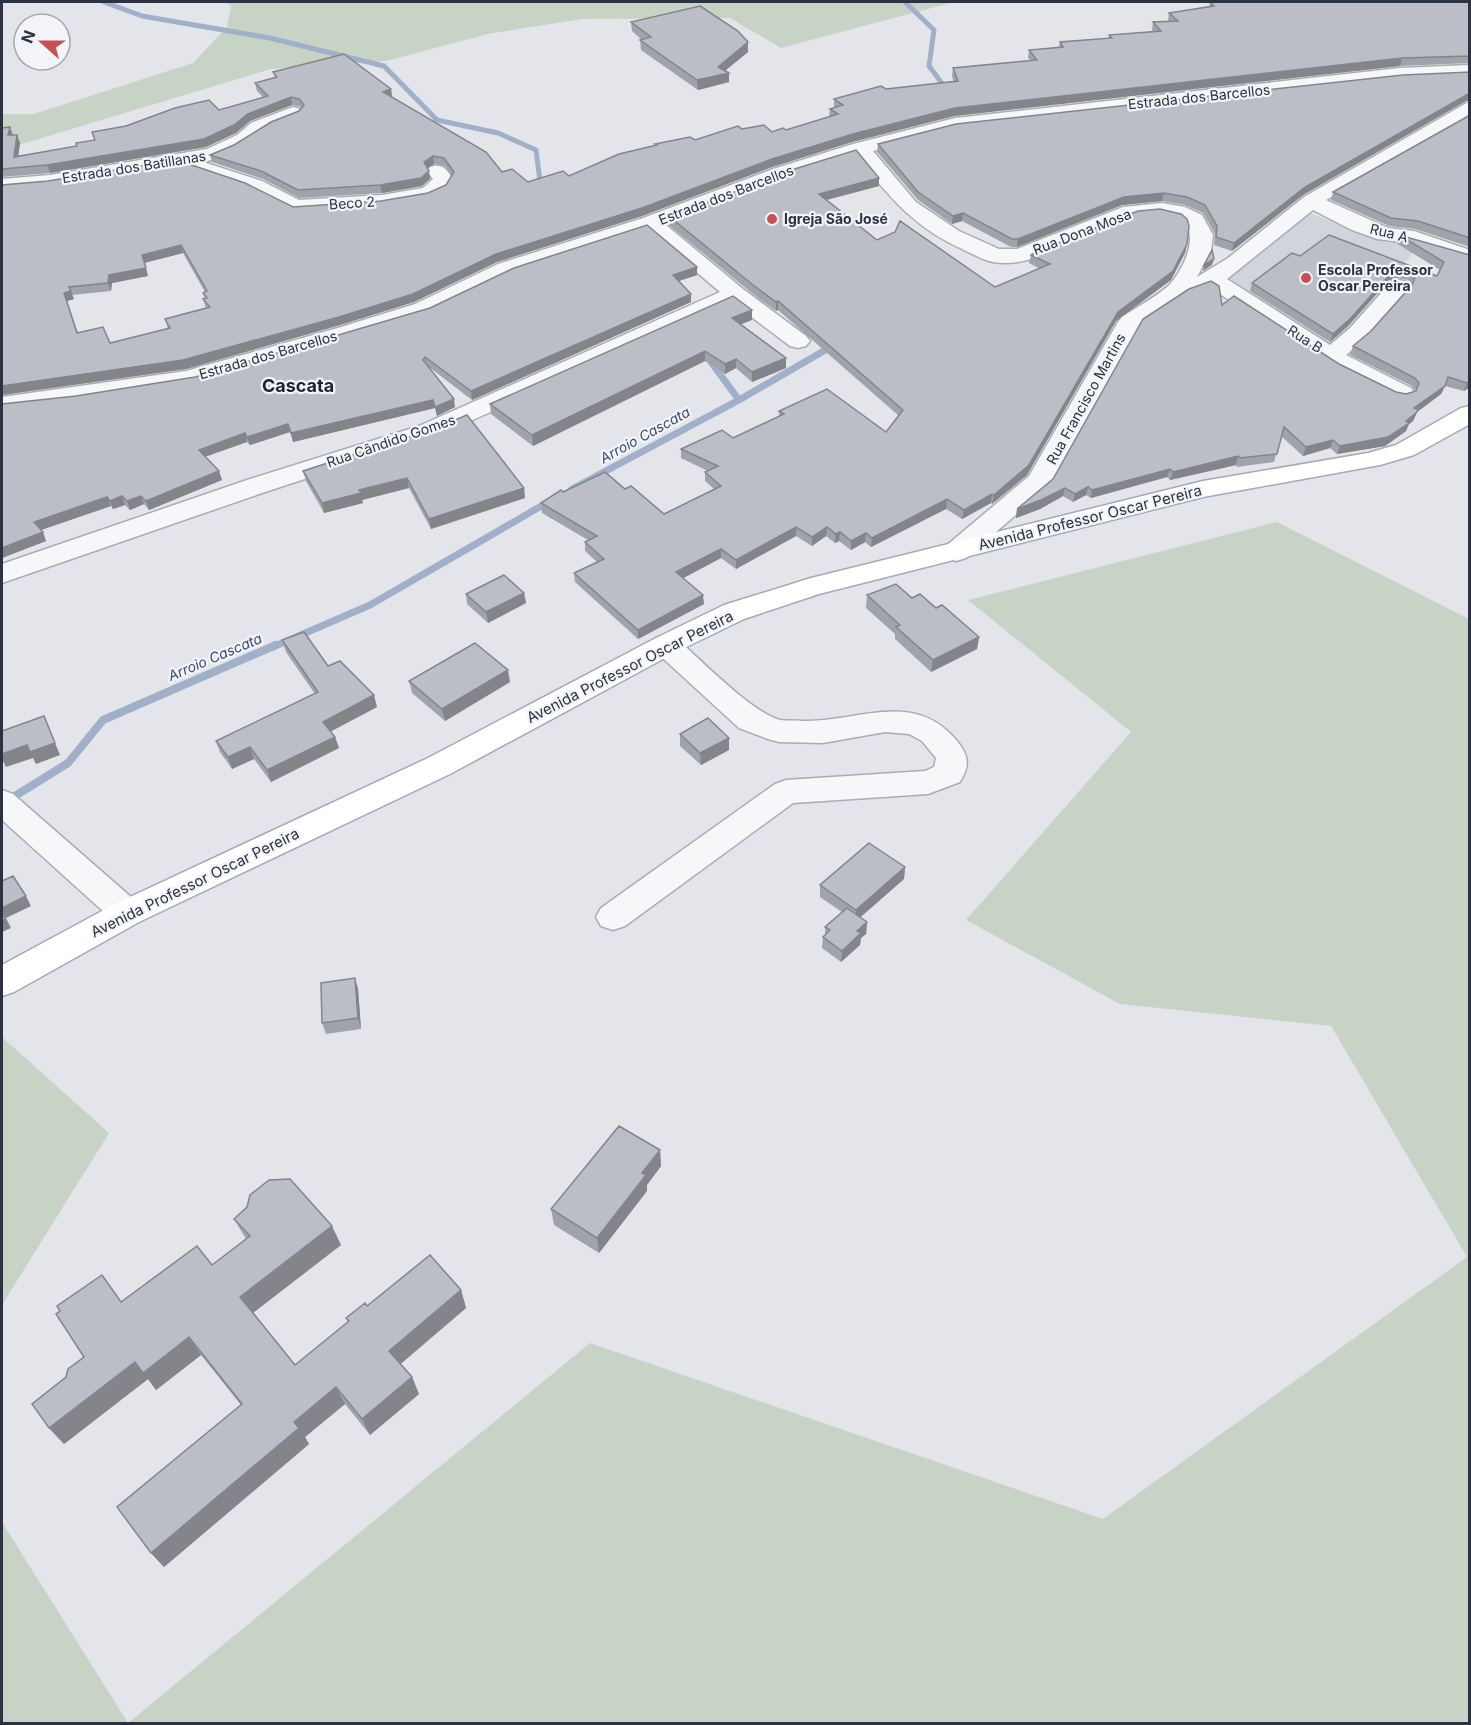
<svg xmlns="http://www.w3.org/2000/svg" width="1471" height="1725" font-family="Inter,sans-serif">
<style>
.built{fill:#d1d4dc}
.green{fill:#c7d4c5}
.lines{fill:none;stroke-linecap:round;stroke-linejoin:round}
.stream-far2{stroke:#a0b0c9;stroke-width:5}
.stream-far1{stroke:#a0b0c9;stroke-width:7}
.stream{stroke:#a0b0c9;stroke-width:8}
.minor-casing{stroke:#a8acb5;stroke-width:3}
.major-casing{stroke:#a3a9b6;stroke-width:3}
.minor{fill:#f6f7f9;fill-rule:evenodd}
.major{fill:#fff;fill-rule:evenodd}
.wall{fill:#a1a3ab;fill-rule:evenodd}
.shaded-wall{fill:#83858b}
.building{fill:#bbbec7;stroke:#83858b;stroke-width:1.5;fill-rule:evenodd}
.poi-dot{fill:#c94f55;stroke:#f3f4f8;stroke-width:2}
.labels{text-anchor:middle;stroke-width:4.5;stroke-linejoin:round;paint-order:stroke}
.far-street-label{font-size:14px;fill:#2c3242;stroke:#f3f4f8}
.far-poi-label{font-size:14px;font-weight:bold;fill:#2c3242;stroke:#f3f4f8;text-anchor:start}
.far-water-label{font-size:14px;font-style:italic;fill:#374c75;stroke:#f3f4f8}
.street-label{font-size:15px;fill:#2c3242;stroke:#f3f4f8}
.far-district-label{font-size:18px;font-weight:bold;fill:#1e2333;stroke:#f3f4f8}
</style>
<rect width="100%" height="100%" fill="#e3e5eb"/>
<path class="built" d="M1305 211 1372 237 1390 240 1416 250 1391 277 1393 286 1337 347 1289 327 1219 279 1263 251 1267 242Z"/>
<path class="green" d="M225 2H954L781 48 730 18 583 19 488 34 386 61 271 69 2 150V114H34L193 63 227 27 231 6Z
M1277 522 1469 619V1723H128L590 1343 1103 1519 1467 1257 1331 1026 1120 1004 966 920 1131 732 968 600Z
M2 1037 109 1133 2 1305Z
M2 1522 128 1723H2Z"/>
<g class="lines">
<path class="stream-far2" d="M104 2 142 16 270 38 384 66 437 120 498 133 536 150 541 189
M905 2 934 30 929 66 947 90"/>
<path class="stream-far1" d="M711 362 739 400
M572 489 739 400 834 345
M273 647 370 605 550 501"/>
<path class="stream" d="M2 804 68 763 103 720 276 645"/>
<defs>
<path id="minor" d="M1470 65V77L1400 80 955 130 873 151 916 202 959 231 999 249H1017L1123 207 1162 203 1185 207 1202 215 1213 235 1211 251 1197 277 1228 258 1304 197 1470 101V118L1326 200 1388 228 1414 231 1470 250V263L1403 242 1377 239 1352 230 1313 210 1227 279 1330 345 1350 328 1391 282 1399 280 1407 282 1410 287 1407 292 1366 338 1346 355 1411 388 1414 393 1411 398 1402 400 1393 398 1337 370 1209 287 1186 295 1139 326 1049 486 966 558 956 561 946 558 942 552 946 546 1029 476 1118 322 1122 317C1137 307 1154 298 1167 287 1181 275 1203 232 1180 221 1125 195 1051 273 993 262 983 260 973 254 964 250 913 227 891 198 856 156L787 177 666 225 743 289 806 336 810 341 806 346 798 348 790 346 733 303 437 436 268 491 2 583V564L250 479 419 426 720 292 648 231 514 274 431 314 197 383 79 402 2 411V397L186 371 341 327 415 304 498 264 643 218 773 169 853 144 955 118 1400 68Z
M293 107 300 109 303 113 300 117C288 122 274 125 264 132 244 146 227 158 203 162L262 181 299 200 382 195 423 188 433 179 427 171 430 167C443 163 446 169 453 179L446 191 429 199 382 207 295 213 248 189 179 166 50 187 2 191V179L50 175 207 149 237 135 251 123Z
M666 635 676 638C701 660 751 712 780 720 787 721 795 720 803 721 859 722 914 689 957 741 969 756 970 765 960 782L928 794 793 803 625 926 613 930 601 926 596 917 601 908 775 784 786 780 925 771 934 767 936 758 922 741 909 734 885 732 823 743 779 742 768 739 739 728 656 652 651 645 656 638Z
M2 790 13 794 139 904 144 913 139 922 127 926 115 922 2 820Z"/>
<path id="major" d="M1470 406V424L1414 455 1380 465 1203 497 819 594 744 619 676 652 450 774 139 922 14 992 2 996V965L115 904 428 758 656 638 724 605 811 578 1203 481 1368 453 1396 445 1461 408Z"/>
</defs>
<use href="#minor" class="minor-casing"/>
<use href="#major" class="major-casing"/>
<use href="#minor" class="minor"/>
<use href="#major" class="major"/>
</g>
<path class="wall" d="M1210 2H1470V63L1400 66 954 116 852 142 772 167 642 216 497 262 414 302 340 325 186 369 2 395V396V185L293 207 381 201 428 193 446 185 452 176 445 166 434 164 427 168 430 179 422 186 382 193 299 198 263 179 212 162 210 155 234 145 299 111 302 108 301 107 292 105 250 121 236 133 206 147 50 173 2 177V179V128L13 135H17L20 143 18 156 77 146 95 140 219 110 263 97 257 91 255 83 275 78 273 72 391 89 392 97 502 172 528 182 569 176 655 146V144L695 140 742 129 772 132 786 130 829 117 830 109 835 108 834 107V99L886 89 954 82 952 76 953 68 1030 60 1028 58 1029 50 1059 47 1060 42 1109 39V35L1154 32 1152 30 1153 22 1169 21H1168L1169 13 1209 6ZM183 253 205 292 203 293 205 299H203L206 308 165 319 168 329 110 343 78 333 67 301 74 299 72 295 111 291 112 283 148 276 144 263Z
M631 22 748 42V52L725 70 729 73V82L698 90 641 50 640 40H642L632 31Z
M1470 72V99L1303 195 1232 251 1214 245 1215 234 1203 213 1185 205 1162 201 1122 205 1017 247H1011L962 221 952 224 918 200 877 152 878 144Z
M1470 115V247L1415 229 1389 226 1331 200 1333 192Z
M879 178V186L827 200 877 240 995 287 1040 269 1029 263 1031 255 1187 244 1185 253 1171 280 1116 321 1027 475 992 504 991 503 962 519 946 509 871 547 865 542 851 550 839 541 835 543 826 536 812 546 796 536 736 569 721 558 683 578 704 604 638 639 575 582 574 573 597 562 585 551V542L588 540 542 513 541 503 563 492 625 489 664 514 714 489 705 481V472L708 471 681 458V449L733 438 779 417V411L886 432 899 416 778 310 776 311 753 294 670 226V217Z
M1329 235 1437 276 1440 270 1396 243 1399 235 1470 255V387L1464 391 1445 386 1441 394 1417 412 1413 421 1409 424 1406 431 1385 446 1337 454 1330 448 1303 456 1281 436 1274 462 1237 467 1236 465 1170 480 1167 477 1091 498 1086 495 1073 502 1063 496 1040 509 1016 518 1017 509 1053 479 1222 305 1396 392 1406 394 1415 391 1412 386 1350 355 1353 346 1371 331 1412 285 1408 280 1398 278 1389 280 1348 326 1330 342 1250 291 1252 283 1300 256Z
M697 267V275L679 281 691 294V302L472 400 429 367 455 407 437 416 435 408 293 442 290 432 250 445 247 442 205 457 222 480 149 510 144 504 130 510 125 505 113 509 111 506 41 530 46 541 2 558V404L76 396 195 377Z
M752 320 741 324 786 358V368L752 382 736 368 725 374 705 361 533 446 491 414 490 404Z
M303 471 524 488 525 498 431 529 409 488 362 500 363 503 324 513 306 481Z
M524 593 526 603 488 623 467 604 466 594Z
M867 595 912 598 936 608 979 637 977 649 931 672 895 639V634L866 608Z
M282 640 328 666 377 707 331 731 335 737 339 748 271 782 254 759 232 769 220 752 216 741 315 694 286 652Z
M409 681 510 682 445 721 412 693Z
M680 734 729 750 701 765 680 746Z
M905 867 904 879 860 917 867 922 866 934 861 938 860 945 841 962 822 948 823 937 825 935V927L842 912 820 897V885Z
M355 978 358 989 361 1029 326 1034 322 1023Z
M660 1150 661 1166 647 1185V1191L599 1253 554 1225 551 1209Z
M234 1219 341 1245 253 1313 295 1365 348 1322 346 1318 367 1306 461 1290 466 1308 400 1364 412 1377 419 1394 370 1435 345 1404 305 1437 309 1444 164 1567 151 1553 241 1405 201 1355 156 1390 148 1379 64 1444 49 1428 66 1377 84 1357 122 1302 212 1265 246 1239Z"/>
<path class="shaded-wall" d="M748 42V52L720 75 729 73V82L698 90 697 80 718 67Z
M1402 58 1400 66 954 116 852 142 772 167 642 216 497 262 414 302 340 325 186 369 2 395V396V386L496 254 772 159 853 134 955 108Z
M391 89 392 97 383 92Z
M1470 93 1469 99 1303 195 1232 251 1234 243 1305 187Z
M291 97 292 105 250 121 236 133 206 147 50 173 47 165 248 114Z
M10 127 13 135H8Z
M17 135 20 143 17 165 14 157Z
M433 156 434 164 425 170 424 162Z
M429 171 430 179 422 186 382 193 380 185Z
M879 178V186L818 202 819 194Z
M1164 193 1162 201 1122 205 1017 247 1018 239 1124 197Z
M963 213 962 221 952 224 953 216Z
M1187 244 1185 253 1171 280 1116 321 1027 475 992 504 994 495 1118 312Z
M181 245 183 253 144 263 142 255Z
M1214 259 1212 265 1203 271 1204 265Z
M697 267V275L673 283V275Z
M146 268 148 276 112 283 111 291 108 283 109 275Z
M1401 270 1398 278 1389 280 1348 326 1330 342 1333 334 1392 272Z
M71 291 74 299 67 301 64 293Z
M691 294V302L472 400 471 391Z
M778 301V310L776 311V302Z
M752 310V320L732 328V318Z
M705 351V361L533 446 532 435Z
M786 358V368L752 382V372Z
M736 359V368L725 374V364Z
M1470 381V387L1464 391 1467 383Z
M1445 386 1441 394 1417 412 1413 421 1409 424 1406 431 1385 446 1337 454 1340 446 1406 421 1414 408Z
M454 399 455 407 437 416 435 407Z
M433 400 435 408 293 442 291 433Z
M288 424 290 432 250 445 247 437Z
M245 433 247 442 201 458 199 450Z
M1333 440 1330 448 1303 456 1306 447Z
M1238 456 1236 465 1170 480 1173 472Z
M1170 469 1167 477 1091 498 1092 490Z
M219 471 222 480 149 510 146 501Z
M407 478 409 488 362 500 363 503 324 513 322 503 359 490Z
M1088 487 1086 495 1073 502 1075 494Z
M524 488 525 498 431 529 429 519Z
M1065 488 1063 496 1040 509 1016 518 1017 509Z
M992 494 991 503 962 519 964 510Z
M122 496 125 505 113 509 110 501Z
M141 496 144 504 130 510 127 501Z
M107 497 111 506 38 531 34 522Z
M947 499 946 509 871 547 872 538Z
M796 527V536L736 569V560Z
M827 527 826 536 812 546V537Z
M43 532 46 541 2 558V548Z
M840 532 839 541 835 543 836 534Z
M866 533 865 542 851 550V541Z
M721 549V558L676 582V572Z
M524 593 526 603 488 623 486 612Z
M703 595 704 604 638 639V630Z
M979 637 977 649 931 672 933 660Z
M508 670 510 682 445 721 442 709Z
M374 695 377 707 326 734 323 722Z
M44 716 60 755 36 764 33 758 6 767 2 759V754Z
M335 737 339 748 271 782 267 770Z
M729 738V750L701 765 700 753Z
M250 747 254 759 232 769 228 757Z
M905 867 904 879 855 922 856 910Z
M26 896 31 906 6 918 11 928 2 932V908Z
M867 922 866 934 861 938 860 945 841 962 842 951 857 931Z
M355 978 358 989 361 1029 358 1018Z
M660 1150 661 1166 647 1185V1191L599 1253 597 1238 642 1173Z
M332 1226 341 1245 250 1315 240 1297Z
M461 1290 466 1308 396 1368 389 1351Z
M189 1337 201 1355 156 1390 148 1379 64 1444 49 1428 135 1362Z
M412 1377 419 1394 370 1435 362 1419Z
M336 1387 345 1404 305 1437 309 1444 164 1567 151 1553 294 1422Z"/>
<path class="building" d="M1210 2H1470V56L1402 58 955 108 853 134 772 159 642 208 496 254 413 294 339 317 183 360 2 386V185L48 181 177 160 245 183 293 207 381 201 428 193 446 185 454 172 444 158 433 156 424 162 429 171 421 178 380 185 298 190 261 171 210 155 234 145 271 122 299 111 304 105 299 99 291 97 248 114 234 125 204 139 47 165 2 169V128L10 127 8 135H17L14 157 77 146 76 143 95 140 92 132 126 126 175 108 209 100 219 110 268 96 255 83 277 77 273 72 344 54 391 89 383 92 486 152 502 172 512 169 528 182 563 171 569 176 619 154 657 145 655 144 690 137 695 140 738 126 742 129 764 125 772 132 783 128 786 130 838 114 830 109 843 105 834 99 881 86 886 89 958 81 953 68 1037 60 1029 50 1063 47 1060 42 1112 38 1109 35 1161 31 1153 22 1178 21 1169 13 1214 6ZM181 245 207 291 203 293 207 298 203 299 210 307 165 319 170 328 110 343 103 327 77 333 64 293 71 291 69 287 108 283 109 275 146 268 142 255Z
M700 6 738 31 748 42 718 67 729 73 697 80 640 40 651 37 631 22Z
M1470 72V93L1305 187 1234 243 1216 237 1217 226 1205 205 1187 197 1164 193 1124 197 1018 239H1012L963 213 953 216 918 192 878 144 956 124 1403 75Z
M1470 115V238L1418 221 1391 218 1333 192Z
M856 150 879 178 819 194 877 240 895 232 900 221 995 287 1050 264 1031 255 1038 251 1138 211 1160 209 1181 214 1187 219 1189 226 1187 244 1173 271 1118 312 1029 465 994 495 992 494 964 510 947 499 872 538 866 533 851 541 840 532 836 534 827 527 812 537 796 527 736 560 721 549 676 572 703 595 638 630 574 573 604 559 585 542 597 536 541 503 561 490 563 492 605 472 625 489 631 486 664 514 721 486 705 472 718 466 681 449 722 430 733 438 784 414 779 411 827 389 886 432 903 410 778 301 776 302 753 285 670 217 788 171Z
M647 225 697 267 673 275 691 294 471 391 425 357 423 360 454 399 435 407 433 400 291 433 288 424 247 437 245 433 199 450 219 471 146 501 141 496 127 501 122 496 110 501 107 497 34 522 43 532 2 548V404L76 396 195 377 430 308 514 268Z
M1329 235 1437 276 1444 262 1399 235 1470 255V381L1467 383 1448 377 1445 386 1414 408 1418 409 1416 413 1406 421 1409 423 1388 437 1340 446 1333 440 1306 447 1284 427 1277 454 1240 458 1238 456 1173 472 1170 469 1092 490 1088 487 1075 494 1065 488 1041 500 1017 509 1053 479 1143 319 1189 289 1211 281 1219 286 1222 305 1234 296 1339 364 1396 392 1406 394 1416 391 1419 383 1415 378 1353 346 1371 331 1412 285 1415 278 1410 272 1401 270 1392 272 1351 318 1333 334 1252 283 1292 253 1300 256Z
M1212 250 1214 259 1204 265Z
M733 296 752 310 732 318 786 358 752 372 736 359 725 364 705 351 532 435 490 404Z
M467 415 524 488 429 519 407 478 359 490 361 493 322 503 303 471 436 428Z
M504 575 524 593 486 612 466 594Z
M896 584 912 598 920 594 936 608 942 605 979 637 933 660 896 627 900 625 867 595Z
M304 632 328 666 340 661 374 695 323 722 335 737 267 770 250 747 228 757 216 741 318 692 282 640Z
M475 643 508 670 442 709 409 681Z
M44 716 55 743 30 752 27 745 2 754V731Z
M708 718 729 738 700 753 680 734Z
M869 843 905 867 856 910 820 885Z
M13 876 26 896 2 908V881Z
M847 908 867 922 857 931 861 933 842 951 823 937 830 930 825 927Z
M2 912 5 919 2 920Z
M355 978 358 1018 322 1023 321 983Z
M619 1126 660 1150 642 1173 646 1175 597 1238 551 1209Z
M290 1179 332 1226 240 1297 295 1365 349 1321 346 1318 365 1303 367 1306 430 1255 461 1290 389 1351 412 1377 362 1419 336 1387 294 1422 299 1428 151 1553 117 1507 242 1404 189 1337 143 1373 135 1362 49 1428 32 1404 66 1377 68 1369 84 1357 56 1314 60 1311 57 1306 102 1275 121 1302 197 1246 212 1265 250 1236 234 1219 247 1207 250 1195 269 1180Z"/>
<g class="poi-dot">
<circle cx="772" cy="219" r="6"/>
<circle cx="1306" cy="278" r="6"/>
</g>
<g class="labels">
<g class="far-street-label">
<text transform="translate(1199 97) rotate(-6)" y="5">Estrada dos Barcellos</text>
<text transform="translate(134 167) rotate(-9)" y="5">Estrada dos Batillanas</text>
<text transform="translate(726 195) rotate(-21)" y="5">Estrada dos Barcellos</text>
<text transform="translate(352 203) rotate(-4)" y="5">Beco 2</text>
<text transform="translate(1082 232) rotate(-21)" y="5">Rua Dona Mosa</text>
<text transform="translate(1389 233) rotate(14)" y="5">Rua A</text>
<text transform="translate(1305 339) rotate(33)" y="5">Rua B</text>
<text transform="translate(268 355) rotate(-16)" y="5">Estrada dos Barcellos</text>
<text transform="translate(1086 399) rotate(-61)" y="5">Rua Francisco Martins</text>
<text transform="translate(391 441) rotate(-19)" y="5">Rua Cândido Gomes</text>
</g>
<g class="far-poi-label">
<text x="784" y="224">Igreja São José</text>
<text x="1318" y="275">Escola Professor<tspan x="1318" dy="16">Oscar Pereira</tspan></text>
</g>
<g class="far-water-label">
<text transform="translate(645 435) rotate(-29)" y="5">Arroio Cascata</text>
<text transform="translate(215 657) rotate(-23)" y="5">Arroio Cascata</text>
</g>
<g class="street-label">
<text transform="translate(1090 518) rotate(-14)" y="5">Avenida Professor Oscar Pereira</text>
<text transform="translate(630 667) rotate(-27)" y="5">Avenida Professor Oscar Pereira</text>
<text transform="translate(195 883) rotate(-26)" y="5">Avenida Professor Oscar Pereira</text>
</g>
<g class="far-district-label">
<text x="298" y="392">Cascata</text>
</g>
</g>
<rect width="1471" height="1725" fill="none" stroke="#2c3242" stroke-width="6"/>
<g transform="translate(42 42) rotate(291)"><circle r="28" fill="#f3f4f8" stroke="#a3a6af" stroke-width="1.5"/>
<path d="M0-4.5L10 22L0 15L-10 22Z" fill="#c94f55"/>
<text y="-9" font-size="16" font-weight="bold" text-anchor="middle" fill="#2c3242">N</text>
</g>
</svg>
